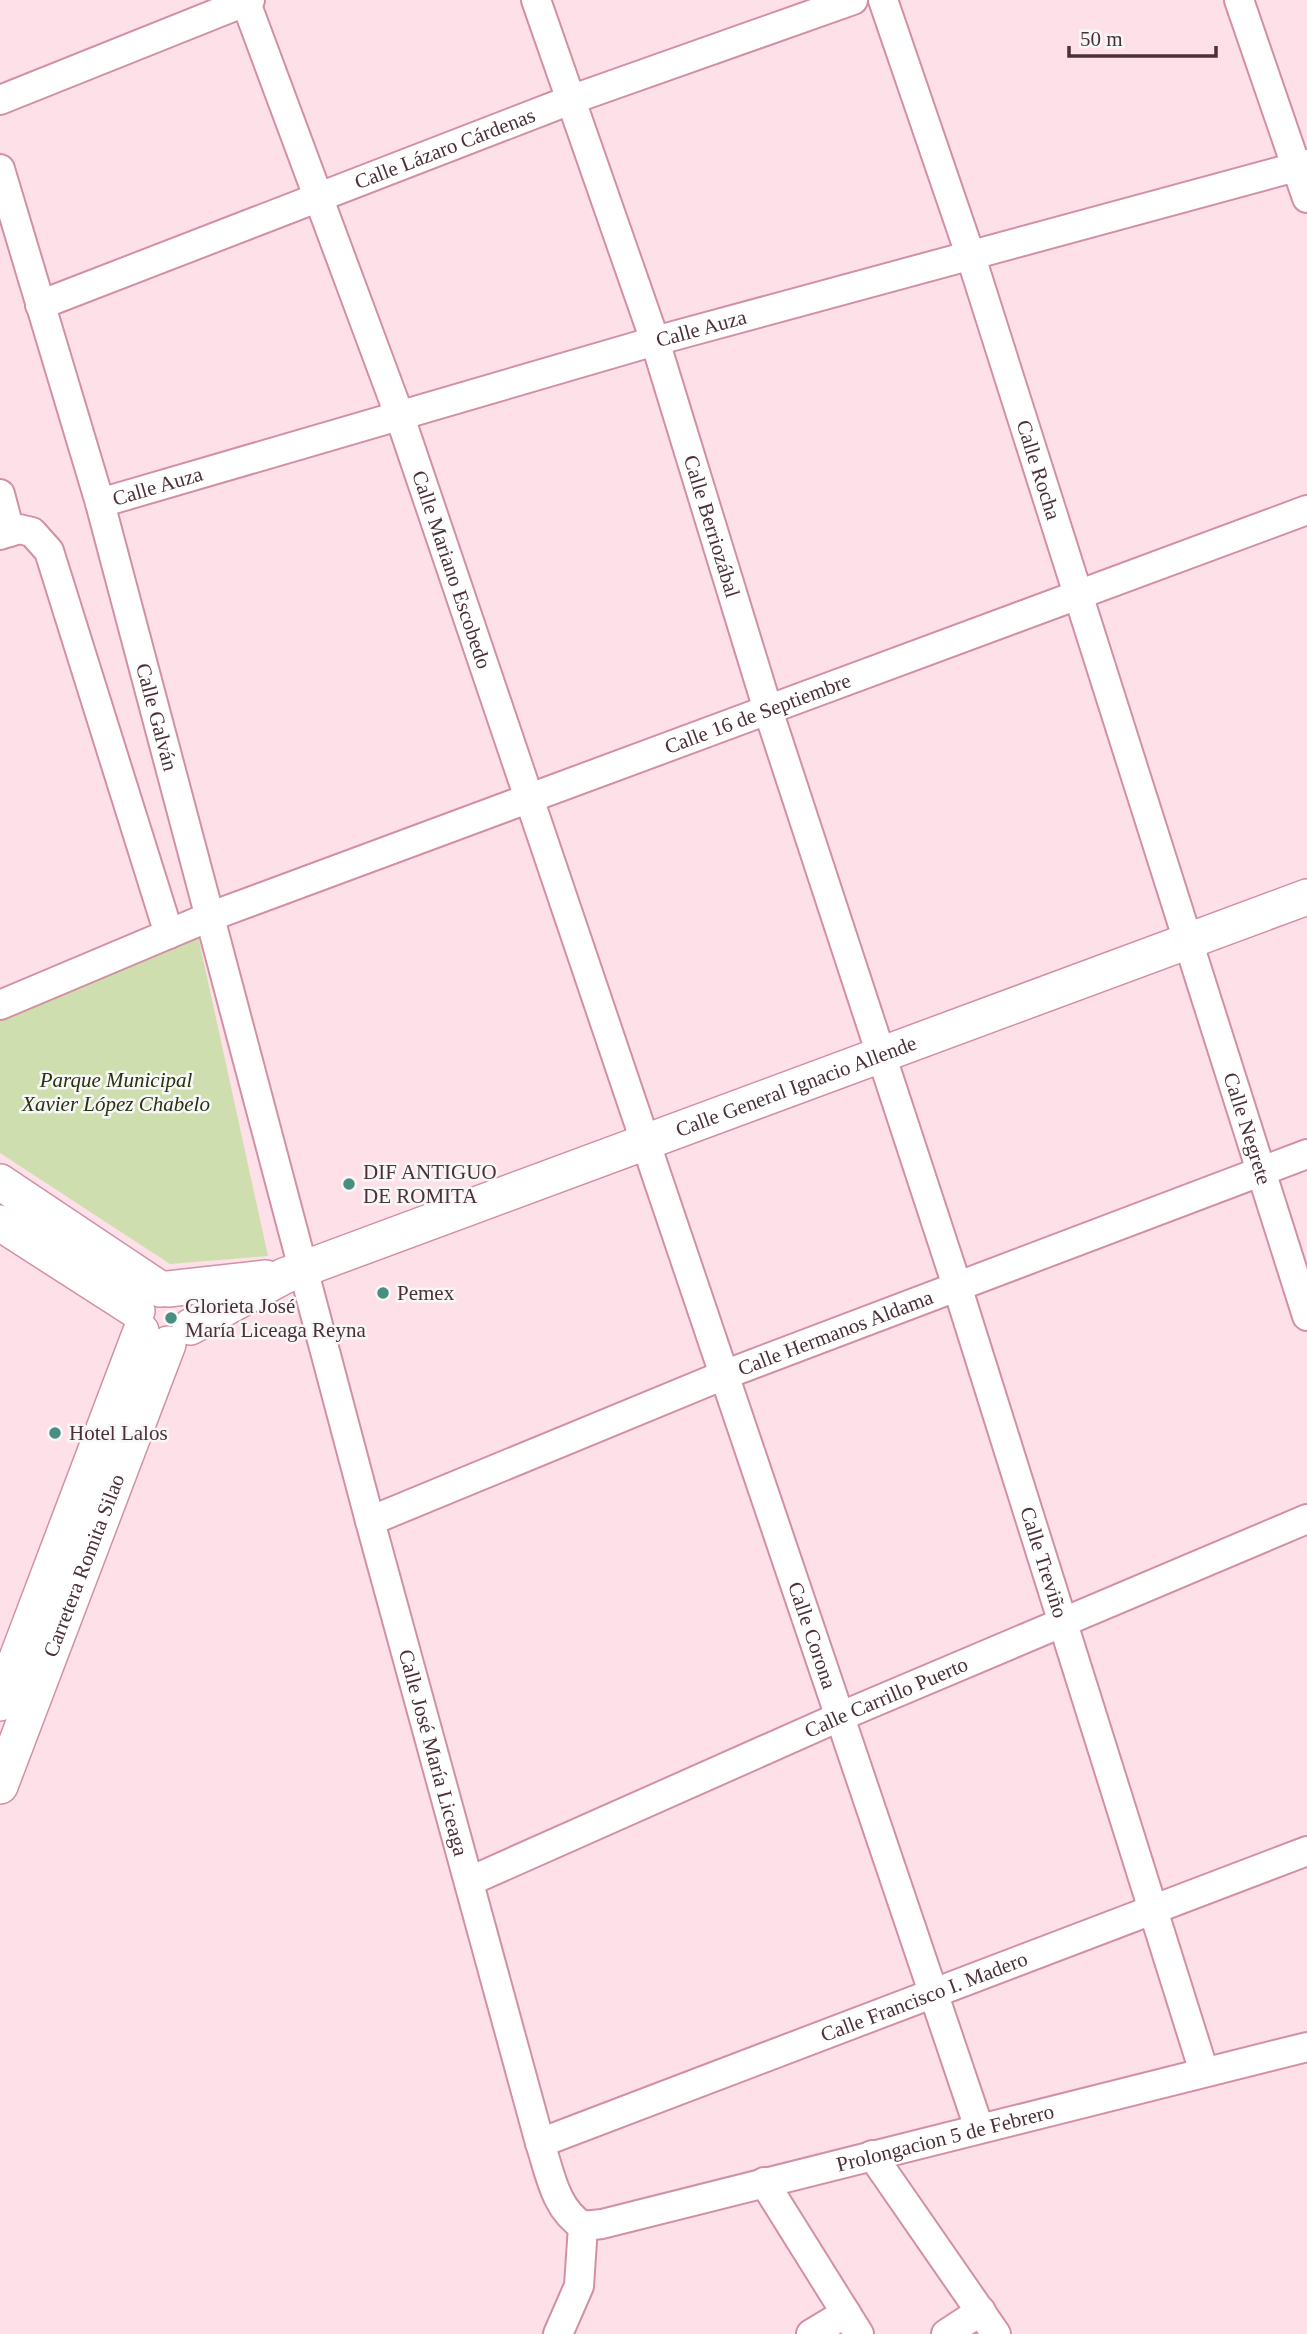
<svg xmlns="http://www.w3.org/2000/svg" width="1307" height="2334" font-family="Georgia,serif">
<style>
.green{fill:#cfdeae}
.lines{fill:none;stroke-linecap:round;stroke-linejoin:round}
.minor-casing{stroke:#d290a2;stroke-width:32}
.major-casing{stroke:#d290a2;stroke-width:38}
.minor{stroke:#fff;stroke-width:28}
.major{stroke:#fff;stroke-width:35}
.poi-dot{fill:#4a8e82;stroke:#f7f7f7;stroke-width:2.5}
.labels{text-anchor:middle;stroke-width:5;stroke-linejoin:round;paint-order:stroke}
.street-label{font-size:21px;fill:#4b3037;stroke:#f7f7f7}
.park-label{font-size:21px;font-style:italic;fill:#29310f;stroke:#f7f7f7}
.poi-label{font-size:21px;fill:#4b3037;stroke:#f7f7f7;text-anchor:start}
</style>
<rect width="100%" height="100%" fill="#fee1e8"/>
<path class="green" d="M198 936 268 1256 170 1264 0 1153V1016Z"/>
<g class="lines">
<defs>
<g id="minor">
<path id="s1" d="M245 0 400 417 979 2128"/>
<path id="s2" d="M536 0 655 341 768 710 958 1289 1204 2072"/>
<path id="s3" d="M883 0 971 257 1307 1316"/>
<path d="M1239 0 1307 198"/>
<path d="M0 100 250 0"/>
<path id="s4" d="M0 169 100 503 370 1521 540 2143C550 2173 555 2209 583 2226"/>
<path id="s5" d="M40 305 573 99 853 0"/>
<path d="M0 494 10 532"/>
<path id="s6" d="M100 503 655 341 1307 164"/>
<path d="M0 535 19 529 32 532 49 551 169 934"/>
<path id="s7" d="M0 1005 209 917 1307 510"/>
<path id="s8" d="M370 1521 724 1375 1307 1154"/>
<path id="s9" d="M470 1881 839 1717 1307 1519"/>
<path id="s10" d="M540 2143 1307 1851"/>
<path d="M872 2155 996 2334"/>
<path d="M764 2182 859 2334"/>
<path id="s11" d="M583 2226 602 2224 1307 2047"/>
<path d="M558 2334 579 2286 583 2226"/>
<path d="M811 2334 846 2313"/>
<path d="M946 2334 981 2311"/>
</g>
<g id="major">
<path d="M0 1182 160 1289"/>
<path d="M0 1223 137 1311"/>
<path d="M168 1289 266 1278"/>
<path id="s12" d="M190 1327 284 1276 1307 897"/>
<path d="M0 1703 141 1331"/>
<path id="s13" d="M0 1786 168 1344"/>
</g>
</defs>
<use href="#minor" class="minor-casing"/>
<use href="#major" class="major-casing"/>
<use href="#minor" class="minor"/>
<use href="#major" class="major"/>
</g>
<g class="poi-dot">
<circle cx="349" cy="1184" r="7"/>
<circle cx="383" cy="1293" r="7"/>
<circle cx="171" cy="1318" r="7"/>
<circle cx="55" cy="1433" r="7"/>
</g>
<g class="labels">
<g class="street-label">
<text dy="7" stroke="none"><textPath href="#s5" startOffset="434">Calle Lázaro Cárdenas</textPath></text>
<text dy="7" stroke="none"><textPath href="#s6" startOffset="626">Calle Auza</textPath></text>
<text dy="7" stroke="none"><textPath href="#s3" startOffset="495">Calle Rocha</textPath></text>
<text dy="7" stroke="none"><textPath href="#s6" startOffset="60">Calle Auza</textPath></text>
<text dy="7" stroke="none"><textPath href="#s2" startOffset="555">Calle Berriozábal</textPath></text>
<text dy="7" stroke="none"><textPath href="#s1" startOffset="606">Calle Mariano Escobedo</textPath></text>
<text dy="7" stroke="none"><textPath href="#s7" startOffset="812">Calle 16 de Septiembre</textPath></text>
<text dy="7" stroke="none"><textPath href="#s4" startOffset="570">Calle Galván</textPath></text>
<text dy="7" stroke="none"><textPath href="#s12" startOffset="653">Calle General Ignacio Allende</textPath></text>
<text dy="7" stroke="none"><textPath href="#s3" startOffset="1186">Calle Negrete</textPath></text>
<text dy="7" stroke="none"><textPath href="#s8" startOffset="502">Calle Hermanos Aldama</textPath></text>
<text dy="7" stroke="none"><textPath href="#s2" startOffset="1643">Calle Treviño</textPath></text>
<text dy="7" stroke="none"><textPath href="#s13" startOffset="236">Carretera Romita Silao</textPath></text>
<text dy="7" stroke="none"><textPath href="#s1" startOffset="1731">Calle Corona</textPath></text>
<text dy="7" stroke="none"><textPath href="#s9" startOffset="455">Calle Carrillo Puerto</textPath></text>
<text dy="7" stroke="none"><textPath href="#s4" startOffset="1642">Calle José María Liceaga</textPath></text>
<text dy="7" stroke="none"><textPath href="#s10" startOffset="411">Calle Francisco I. Madero</textPath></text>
<text dy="7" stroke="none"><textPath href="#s11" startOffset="373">Prolongacion 5 de Febrero</textPath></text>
</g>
<g class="park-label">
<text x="116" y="1087">Parque Municipal<tspan x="116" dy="24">Xavier López Chabelo</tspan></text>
</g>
<g class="poi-label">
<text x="363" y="1179">DIF ANTIGUO<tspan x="363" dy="24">DE ROMITA</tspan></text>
<text x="397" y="1300">Pemex</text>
<text x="185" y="1313">Glorieta José<tspan x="185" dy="24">María Liceaga Reyna</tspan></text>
<text x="69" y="1440">Hotel Lalos</text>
</g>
</g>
<path d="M1069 46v10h147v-10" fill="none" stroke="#4b3037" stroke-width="3.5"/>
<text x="1080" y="46" font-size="21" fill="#4b3037" stroke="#f7f7f7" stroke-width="5" paint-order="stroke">50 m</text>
</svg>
